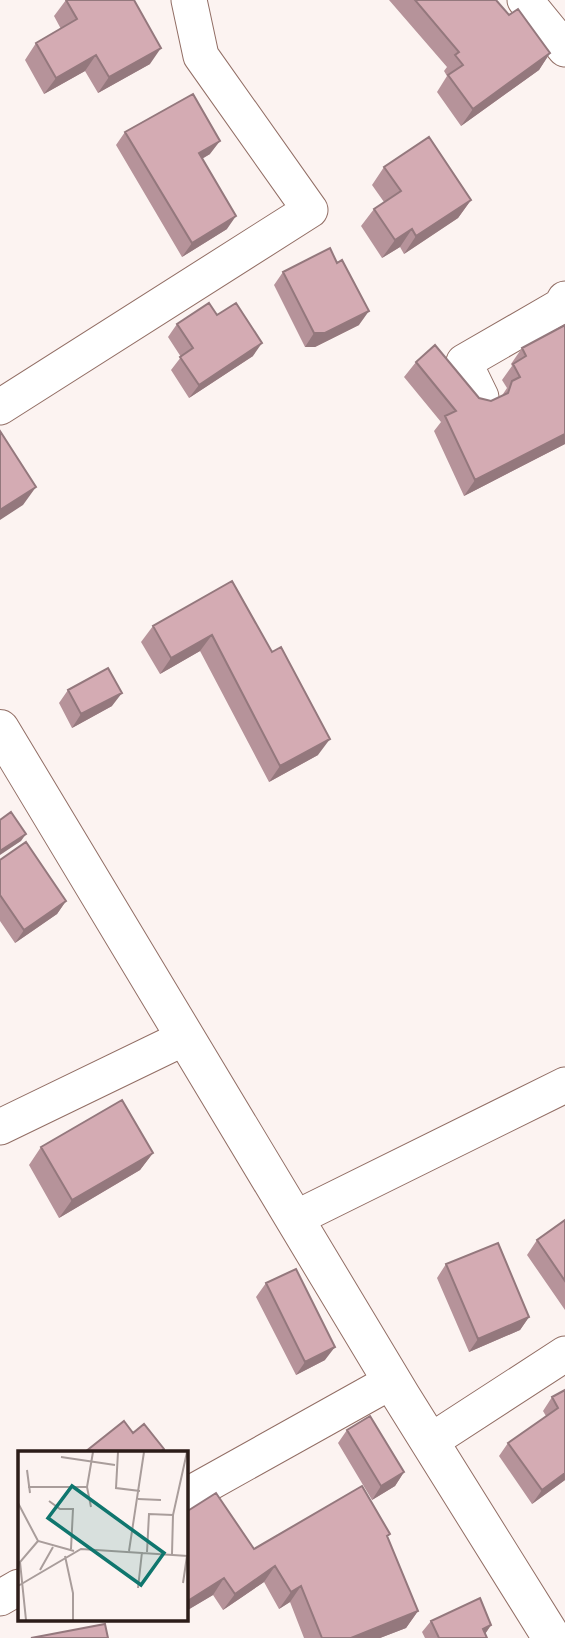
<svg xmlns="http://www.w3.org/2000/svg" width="565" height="1638" font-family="Barlow,sans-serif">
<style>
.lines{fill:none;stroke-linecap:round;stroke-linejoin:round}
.minor-casing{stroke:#926e65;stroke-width:37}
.tertiary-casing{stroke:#926e65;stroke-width:40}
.minor{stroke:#fff;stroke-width:35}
.tertiary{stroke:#fff;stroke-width:38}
.wall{fill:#b6939a}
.shaded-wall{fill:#94787d}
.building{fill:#d4abb3;stroke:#94787d;stroke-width:2}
.inset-road{fill:none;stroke:#a99d9b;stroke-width:2}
.view{fill:#0f766e;fill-opacity:0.15;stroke:#0f766e;stroke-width:3.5}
.inset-edge{fill:none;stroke:#2c1d19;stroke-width:3.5}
</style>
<rect width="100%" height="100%" fill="#fcf3f1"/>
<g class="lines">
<defs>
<path id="minor" d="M525 0 565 49
M481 397 464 362 561 306 565 299
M0 407 310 210 201 56 189 0
M0 1127 184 1038
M296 1218 565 1085
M431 1441 565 1354
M186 1496 392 1381
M0 1598 19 1587"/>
<path id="tertiary" d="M0 729 401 1396 552 1638"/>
</defs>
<use href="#minor" class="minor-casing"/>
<use href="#tertiary" class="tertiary-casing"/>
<use href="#minor" class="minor"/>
<use href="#tertiary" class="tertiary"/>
</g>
<path class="wall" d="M66 0 150 64 98 93 85 71 44 94 25 60 36 43 61 29 54 16Z
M389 0H496L509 15 550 53 539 70 461 126 437 92 447 76 444 71 447 67Z
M125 132 210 154 202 159 227 229 182 257 116 145Z
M384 167 471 200 458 218 404 254 400 247 382 258 361 226 374 209 384 202 372 185Z
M337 263 359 325 315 347H305L274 285 283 272Z
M217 315 253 356 189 398 171 370 181 357 168 337 177 324Z
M565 325V444L464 496 434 431 441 422 404 377 416 362 479 398 491 401 501 397 507 388 502 380 512 366 511 364 522 348Z
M232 581 318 755 269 782 200 651 160 674 141 642 153 626Z
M68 690 112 706 72 728 59 703Z
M0 860 66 901 57 914 15 943 0 921Z
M41 1147 153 1153 140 1170 59 1218 29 1165Z
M565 1220V1310L527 1255 537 1240Z
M446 1264 529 1317 520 1330 469 1352 437 1278Z
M266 1283 325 1360 296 1375 256 1297Z
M565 1390V1480L532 1504 499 1456 508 1443 546 1416 543 1411 552 1397Z
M347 1430 404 1472 395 1486 372 1500 338 1443Z
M186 1512 254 1549 387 1538 418 1611 406 1628 380 1638H304L290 1602 279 1609 264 1582 223 1610 213 1595 186 1611Z
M431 1621 491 1625 485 1634 487 1638H425L422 1632Z"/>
<path class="shaded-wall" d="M161 48 150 64 98 93 109 77Z
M550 53 539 70 461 126 473 109Z
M96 55 85 71 44 94 56 78Z
M220 141 210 154 189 166 199 153Z
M471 200 458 218 404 254 416 236Z
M236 216 227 229 182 257 192 243Z
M412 229 400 247 382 258 395 240Z
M369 311 359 325 315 347H305L314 333Z
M262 343 253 356 189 398 199 385Z
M565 434V444L464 496 475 480Z
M36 487 23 505 0 520V510Z
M212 635 200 651 160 674 171 658Z
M122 693 112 706 72 728 81 714Z
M330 739 318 755 269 782 280 766Z
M26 834 21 841 0 855V851Z
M66 901 57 914 15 943 24 930Z
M153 1153 140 1170 59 1218 72 1200Z
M529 1317 520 1330 469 1352 478 1339Z
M335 1347 325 1360 296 1375 305 1362Z
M404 1472 395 1486 372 1500 381 1486Z
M565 1473V1480L532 1504 542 1490Z
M275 1566 264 1582 223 1610 235 1594Z
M224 1578 213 1595 186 1611V1602Z
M301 1586 290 1602 279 1609 291 1592Z
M418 1611 406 1628 380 1638H351Z
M491 1625 483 1637V1629Z"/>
<path class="building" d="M66 0H134L161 48 109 77 96 55 56 78 36 43 77 19Z
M415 0H496L509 15 518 9 550 53 473 109 448 75 463 65 455 55 459 52Z
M193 94 220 141 199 153 236 216 192 243 125 132Z
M429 137 471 200 416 236 412 229 395 240 374 209 401 191 384 167Z
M330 248 337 263 342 260 369 311 325 333H314L283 272Z
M209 303 217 315 236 303 262 343 199 385 180 357 193 348 177 324Z
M565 325V434L475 480 445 416 456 411 416 362 435 345 479 398 491 401 508 393 512 381 520 377 513 364 526 356 522 348Z
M0 431 36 487 0 510Z
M232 581 272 652 281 647 330 739 280 766 212 635 171 658 153 626Z
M108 668 122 693 81 714 68 690Z
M11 812 26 834 0 851V820Z
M26 842 66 901 24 930 0 895V860Z
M122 1100 153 1153 72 1200 41 1147Z
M565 1220V1281L537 1240Z
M498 1243 529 1317 478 1339 446 1264Z
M296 1269 335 1347 305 1362 266 1283Z
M565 1390V1473L542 1490 508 1443 558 1408 552 1397Z
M370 1416 404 1472 381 1486 347 1430Z
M124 1421 133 1433 144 1424 164 1449 160 1452H85Z
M362 1486 390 1534 387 1536 418 1611 351 1638H322L301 1586 291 1592 275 1566 235 1594 224 1578 186 1602V1527L188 1525 186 1521V1512L216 1493 254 1549Z
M480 1598 491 1625 483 1629 487 1638H439L431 1621Z
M105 1624 108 1638H31Z"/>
<g transform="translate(18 1451)">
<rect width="170" height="170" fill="#fcf3f1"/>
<path class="inset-road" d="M100 1 98 37 122 40M43 6 97 14M9 19 12 42M10 36H69M120 48 143 49M31 50 42 58H55L53 98M0 52 20 90 56 100M73 56 69 36 75 1M111 100 126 1M129 101 131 63 155 64M154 103 155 64 169 1M47 105 55 142V169M22 119 35 96M165 132 169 105M0 135 63 98 170 105M120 137 124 101M8 169 2 111 20 90"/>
<path class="view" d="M54 35 146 102 123 134 30 67Z"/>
<rect width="170" height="170" class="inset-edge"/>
</g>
</svg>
